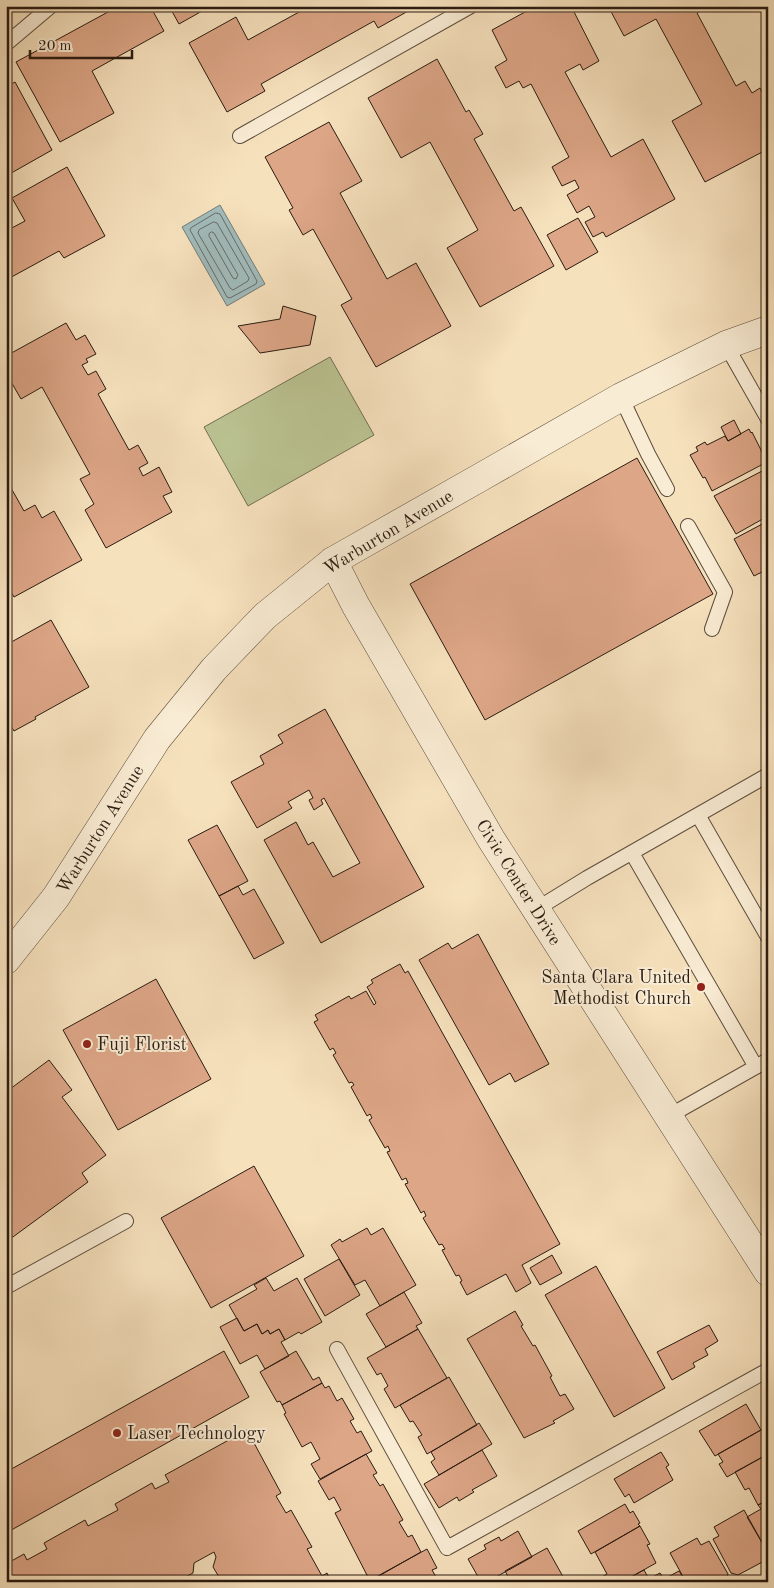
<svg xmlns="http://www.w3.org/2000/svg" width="774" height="1588" font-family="'Old Standard TT',serif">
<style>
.green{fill:#bbc392;stroke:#726f52}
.water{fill:#a1bbbb;stroke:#717b77}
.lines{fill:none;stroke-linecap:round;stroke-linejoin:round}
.shore{stroke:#666b66;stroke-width:1}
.building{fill:#dda687;stroke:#2a1b11}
.service-casing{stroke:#5d4c3c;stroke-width:16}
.minor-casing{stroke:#5d4c3c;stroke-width:29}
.tertiary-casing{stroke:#5d4c3c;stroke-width:29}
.service{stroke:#f9ecd4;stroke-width:14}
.minor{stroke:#f9ecd4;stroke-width:28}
.tertiary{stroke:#f9ecd4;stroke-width:28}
.poi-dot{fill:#8f2418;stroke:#f9ecd4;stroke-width:2}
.labels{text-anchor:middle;stroke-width:4;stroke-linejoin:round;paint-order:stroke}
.street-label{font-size:18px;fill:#2a1b11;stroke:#f9ecd4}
.poi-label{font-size:18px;fill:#2a1b11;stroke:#f9ecd4;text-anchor:start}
</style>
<rect width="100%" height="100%" fill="#f6e1bd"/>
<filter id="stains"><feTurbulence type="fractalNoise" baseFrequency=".004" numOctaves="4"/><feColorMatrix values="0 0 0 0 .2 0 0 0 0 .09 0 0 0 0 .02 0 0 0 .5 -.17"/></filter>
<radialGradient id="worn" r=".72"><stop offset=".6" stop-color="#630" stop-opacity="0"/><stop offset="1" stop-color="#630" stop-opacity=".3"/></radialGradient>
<path class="green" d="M330 357 374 435 248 506 204 427Z"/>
<path class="water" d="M220 205 265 284 227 306 182 227Z"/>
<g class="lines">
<path class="shore" d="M216 213 220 214 257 281 256 284 230 298 227 297 190 230 191 228Z
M214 222 217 223 249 278 248 281 233 290 230 288 198 233 199 230Z
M212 232 214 233 238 275 236 279 233 278 209 236V234Z"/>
</g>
<path class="building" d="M119 6H150L164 31 92 71 114 113 60 142 16 62Z
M169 6H211L179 24Z
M310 6H417L378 28 374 21 261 84 265 91 227 112 189 43 236 17 248 40Z
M536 6H571L599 61 583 70 580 64 565 72 611 157 643 139 675 199 606 237 603 232 593 237 585 222 595 217 589 206 577 213 567 195 579 188 575 180 562 186 552 167 569 157 531 84 523 88 519 81 506 88 495 67 507 60 492 30Z
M608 6H711L697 13 736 86 745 81 752 93 760 88 768 103V109L762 112 768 123V149L705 182 672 121 702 104 656 19 624 36Z
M437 59 466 112 469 110 483 134 474 139 514 211 521 207 554 266 480 307 447 248 478 230 430 142 401 158 368 98Z
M15 82 52 150 6 176V87Z
M329 122 362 181 340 193 387 279 416 263 451 326 376 367 341 305 352 299 313 229 303 235 289 210 293 208 265 157Z
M67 167 105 236 64 258 59 251 6 280V231L25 221 12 198Z
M578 218 598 252 566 270 547 235Z
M283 306 316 316 310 345 260 353 238 326 280 319Z
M66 323 76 340 85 335 96 354 86 359 88 362 82 365 88 375 96 371 106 389 98 394 129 450 138 445 148 463 139 468 143 476 159 467 172 492 163 496 172 512 106 548 85 510 94 504 80 479 90 474 42 387 21 399 6 373V356Z
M734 420 741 434 728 441 721 427Z
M749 429 751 433 752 432 767 462 712 491 705 477 703 478 690 455 698 451 696 447 705 442 707 445 725 436 728 441Z
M637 458 713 594 485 720 410 584Z
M766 469H768V516L736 534 714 496Z
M6 479 24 511 35 505 42 518 54 511 82 560 14 597 6 583Z
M768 521V569L754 576 734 539Z
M51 620 89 687 35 717 36 719 14 731 9 723 6 725V645Z
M325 709 424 887 321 943 264 840 296 822 308 845 313 842 333 877 360 863 324 798 321 800 323 804 314 810 309 800 313 798 309 790 288 802 292 808 257 828 231 782 264 764 260 756 283 743 278 735Z
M217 825 248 881 219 896 188 840Z
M238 886 243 895 254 889 284 943 254 959 219 896Z
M478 934 549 1064 515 1082 510 1073 489 1085 419 960 448 943 452 949Z
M400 964 405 973 408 971 560 1244 522 1265 531 1283 516 1292 506 1274 467 1295 460 1282 462 1281 459 1275 456 1276 442 1250 445 1249 442 1244 439 1245 423 1218 426 1216 424 1211 421 1213 405 1184 408 1183 406 1178 402 1180 387 1152 390 1151 388 1146 385 1148 369 1120 372 1118 370 1114 367 1116 351 1087 354 1085 352 1082 349 1083 333 1055 336 1053 333 1048 330 1050 314 1022 318 1020 315 1015 349 996 351 999 366 991 374 1005 376 1003 367 987 373 983 371 980Z
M156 979 211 1079 118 1130 63 1030Z
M49 1060 72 1090 62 1097 106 1155 82 1173 88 1182 6 1242V1092Z
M254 1166 304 1256 211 1308 161 1218Z
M367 1228 371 1235 383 1228 416 1285 380 1306 365 1280 355 1285 331 1245 340 1239 342 1242Z
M552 1255 562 1273 540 1285 530 1268Z
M339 1259 360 1295 325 1316 304 1279Z
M596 1266 665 1388 614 1417 545 1295Z
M266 1278 274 1291 297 1278 322 1322 301 1334 299 1332 285 1340 279 1329 270 1334 268 1330 262 1334 257 1324 244 1331 229 1305 257 1289 254 1285Z
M404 1292 422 1323 416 1326 418 1329 386 1347 366 1314Z
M515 1311 523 1325 521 1326 533 1346 535 1345 552 1376 550 1377 560 1396 565 1394 574 1409 553 1421 555 1423 524 1438 467 1339Z
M237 1318 244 1331 257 1324 262 1334 268 1330 270 1334 279 1329 285 1340 281 1342 289 1356 265 1369 257 1355 240 1364 220 1327Z
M709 1325 718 1341 705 1349 708 1355 693 1363 695 1367 672 1380 657 1352Z
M418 1329 447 1378 395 1408 384 1389 388 1386 381 1373 377 1375 367 1358Z
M224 1351 249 1397 6 1533V1472Z
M296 1351 313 1380 319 1377 322 1383 282 1405 280 1401 277 1402 260 1372Z
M449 1377 477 1425 427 1454 418 1437 422 1435 413 1421 410 1422 400 1405Z
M322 1383 325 1388 329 1386 337 1401 342 1398 354 1419 350 1421 357 1433 361 1431 372 1451 320 1479 311 1464 320 1459 311 1442 302 1447 284 1414 286 1413 282 1405Z
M746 1404 761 1430 715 1456 699 1431Z
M479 1423 492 1444 439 1475 431 1462 435 1459 431 1452Z
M768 1426V1454L727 1477 719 1464 723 1462 718 1454Z
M247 1430 281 1493 276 1496 286 1513 291 1510 312 1547 307 1549 322 1576 327 1573 331 1582H222L213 1567 216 1557 214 1552 194 1563 193 1573 176 1582H6V1564L24 1554 27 1560 47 1549 44 1543 85 1520 88 1526 118 1510 115 1504 152 1483 155 1489 169 1482 165 1475Z
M482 1450 497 1476 472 1490 474 1492 459 1501 457 1497 439 1508 424 1484Z
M661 1452 669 1465 666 1467 673 1480 634 1503 629 1494 625 1497 614 1479Z
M366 1454 377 1473 373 1475 380 1486 383 1484 403 1520 399 1522 408 1537 412 1535 421 1552 370 1581 335 1513 341 1510 334 1497 329 1500 318 1481Z
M768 1454V1500L758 1505 749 1488 745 1490 735 1472Z
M768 1500V1553L747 1517 761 1509 758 1505Z
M625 1504 630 1513 633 1511 640 1523 638 1524 640 1526 591 1554 578 1531Z
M744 1510 768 1553V1559L738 1575 731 1573 713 1539 719 1536 714 1527Z
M640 1526 650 1544 647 1545 656 1563 622 1582H596L595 1581 607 1574 595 1552Z
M518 1531 532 1557 487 1582H481L468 1559 486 1549 484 1545 499 1537 501 1541Z
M697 1538 701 1545 709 1541 728 1574 726 1582H686L670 1553Z
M547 1548 566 1582H511L505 1571Z
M427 1549 437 1568 432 1570 439 1582H378L376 1577Z
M644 1570 649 1579 647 1580V1582H622Z
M679 1571 686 1582 647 1580 660 1573 664 1579Z"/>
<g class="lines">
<defs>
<path id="service" d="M6 44 51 6
M240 136 471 6
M726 345 768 419
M621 397 648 454 667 489
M688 526 725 592 712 629
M698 815 768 937
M632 853 756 1067
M535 910 587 878 768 775
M669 1116 768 1060
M6 1287 126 1221
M337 1349 447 1548 768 1370"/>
<path id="minor" d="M333 561 356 606 491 839 768 1272"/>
<path id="tertiary" d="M6 960 56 897 157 739 214 669 265 616 333 561 481 477 621 397 726 345 768 330"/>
</defs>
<use href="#service" class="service-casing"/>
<use href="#minor" class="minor-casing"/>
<use href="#tertiary" class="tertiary-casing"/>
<use href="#service" class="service"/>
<use href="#minor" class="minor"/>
<use href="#tertiary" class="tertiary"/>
</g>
<g class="poi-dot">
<circle cx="701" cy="987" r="5"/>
<circle cx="87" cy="1044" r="5"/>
<circle cx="117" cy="1433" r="5"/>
</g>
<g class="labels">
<g class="street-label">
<text transform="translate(388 532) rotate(-31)" y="6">Warburton Avenue</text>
<text transform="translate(100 829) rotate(-58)" y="6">Warburton Avenue</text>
<text transform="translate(519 882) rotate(58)" y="6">Civic Center Drive</text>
</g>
<g class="poi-label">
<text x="691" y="983" text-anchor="end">Santa Clara United<tspan x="691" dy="21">Methodist Church</tspan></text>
<text x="97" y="1050">Fuji Florist</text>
<text x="127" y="1439">Laser Technology</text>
</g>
</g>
<rect width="774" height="1588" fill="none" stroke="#f6e1bd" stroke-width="25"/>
<rect x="8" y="8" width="759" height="1573" fill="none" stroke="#2a1b11" stroke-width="2.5"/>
<rect x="12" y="12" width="749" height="1563" fill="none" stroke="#2a1b11"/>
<path d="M30 50v8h102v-8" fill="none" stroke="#2a1b11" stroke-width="2.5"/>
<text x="38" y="50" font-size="15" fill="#2a1b11" stroke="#f9ecd4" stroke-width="4" paint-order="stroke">20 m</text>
<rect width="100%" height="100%" filter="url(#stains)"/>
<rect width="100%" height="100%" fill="url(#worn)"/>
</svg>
